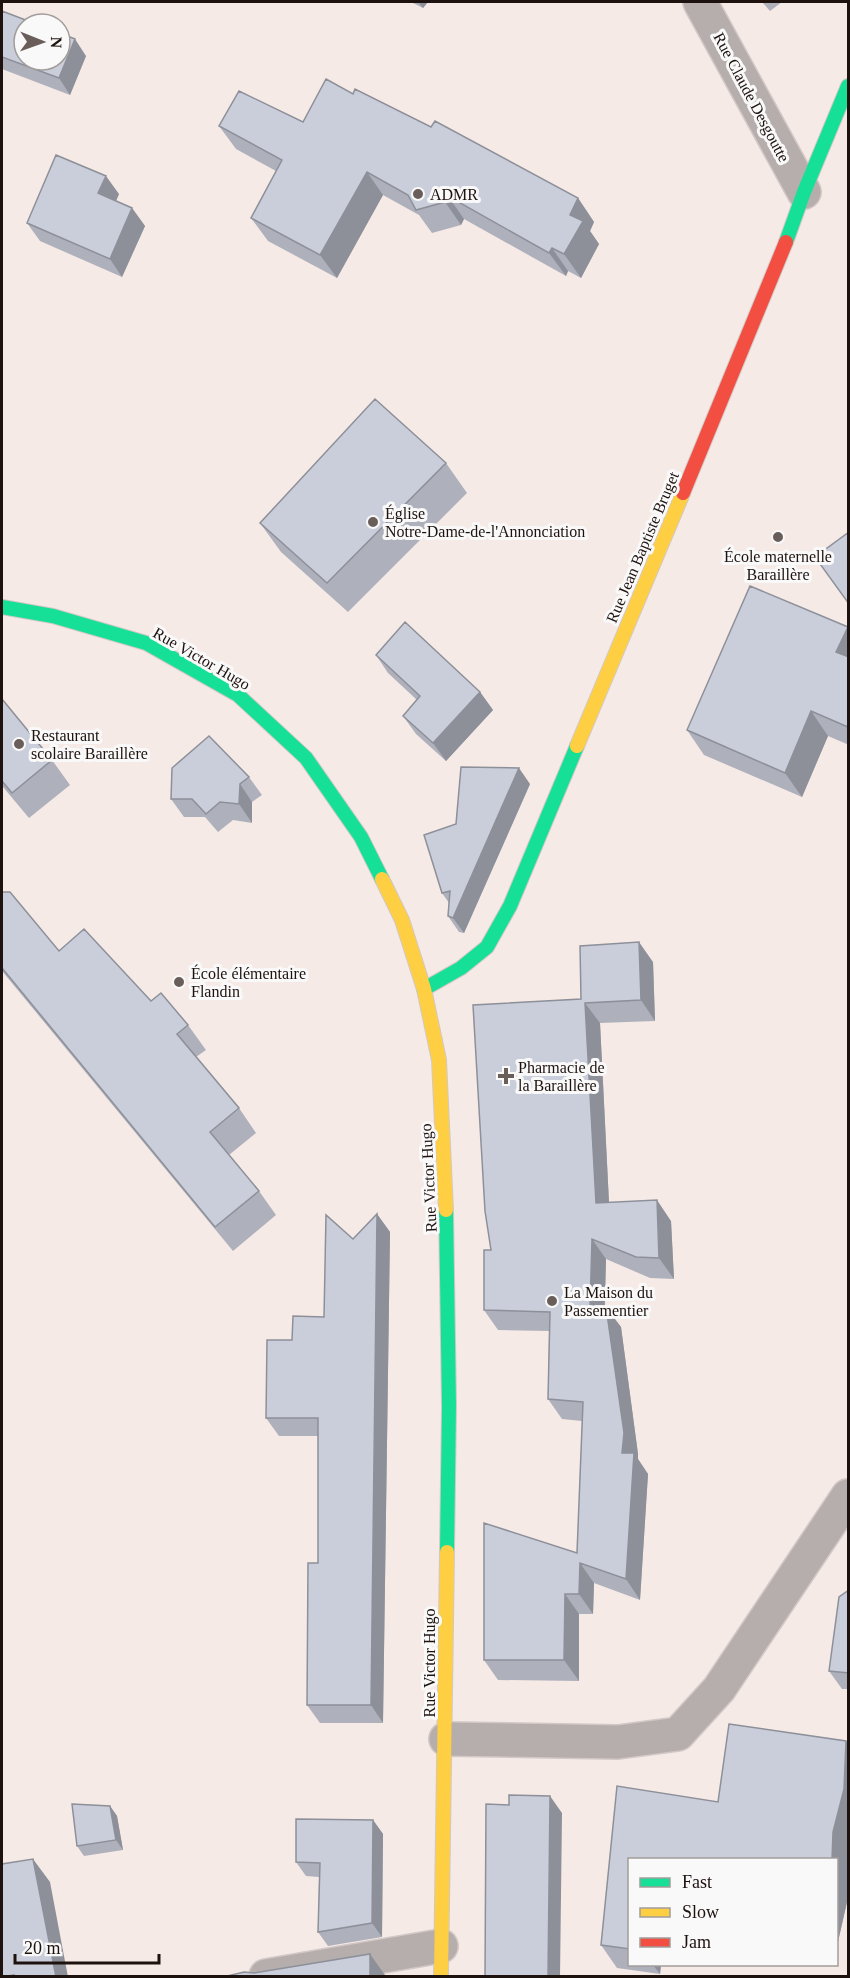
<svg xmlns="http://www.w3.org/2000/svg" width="850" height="1978" font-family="Georgia,serif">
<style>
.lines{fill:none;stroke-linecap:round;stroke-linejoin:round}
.street-casing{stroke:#d2c8c5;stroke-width:36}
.fast-casing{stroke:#d2c8c5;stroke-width:16}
.slow-casing{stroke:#d2c8c5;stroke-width:16}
.jam-casing{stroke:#d2c8c5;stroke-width:16}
.street{stroke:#b5aeac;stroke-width:33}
.fast{stroke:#16e098;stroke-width:14}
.slow{stroke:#ffcf43;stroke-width:14}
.jam{stroke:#f24e42;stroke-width:14}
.wall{fill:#aeb1bc}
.shaded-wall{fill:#8d9099}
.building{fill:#cacedb;stroke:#8d9099;stroke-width:1.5}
.poi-dot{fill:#6a5e5a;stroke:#f9f9f9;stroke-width:2}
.labels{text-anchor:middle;stroke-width:6;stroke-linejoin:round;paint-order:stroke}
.street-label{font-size:16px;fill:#1e120e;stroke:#f9f9f9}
.poi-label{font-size:16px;fill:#1e120e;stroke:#f9f9f9;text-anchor:start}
</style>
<rect width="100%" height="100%" fill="#f6eae6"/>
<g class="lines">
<defs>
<path id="street" d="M700 2 804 192
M446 1739 618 1742 678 1734 719 1689 848 1496
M266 1976 441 1946"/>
<path id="fast" d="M786 242 804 192 848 86
M2 607 53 616 146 643 238 695 306 758 361 837 382 879
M424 989 461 968 487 947 510 906 577 746
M446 1210 449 1406 447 1552"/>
<path id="slow" d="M577 746 683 493
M382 879 402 920 424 989 439 1060 446 1210
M441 1976 447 1552"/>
<path id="jam" d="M683 493 786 242"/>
</defs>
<use href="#street" class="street-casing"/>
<use href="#fast" class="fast-casing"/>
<use href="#slow" class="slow-casing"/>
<use href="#jam" class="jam-casing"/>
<use href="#street" class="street"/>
<use href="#fast" class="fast"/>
<use href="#slow" class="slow"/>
<use href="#jam" class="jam"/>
</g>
<path class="wall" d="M411 2H428L423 8Z
M762 2H782L770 11Z
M2 11 86 56 70 95 2 69Z
M353 94 431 127 578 198 594 222 590 231 599 244 581 278 568 271 566 276 464 219 461 225 432 233 419 215 383 195 337 278 268 241 251 218 276 171 236 149 219 126 303 122Z
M119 194 116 201 132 208 145 226 122 277 40 241 27 223Z
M446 463 467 493 348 612 281 552 260 523Z
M848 627 849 745 828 736 802 797 704 755 687 730Z
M376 655 480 692 493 710 446 761 416 734 403 716 417 700 388 673Z
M2 699 52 760 70 785 29 818 3 787 2 789Z
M249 777 262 795 252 802V823L233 820 218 832 205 817H184L171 799Z
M530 784 464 933 459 932 448 916 449 903 442 893 456 824Z
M2 892 59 951 151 1001 188 1025 206 1050 196 1057 239 1108 256 1133 229 1155 259 1191 276 1215 233 1251 2 971Z
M653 962 655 1021 600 1023 609 1202 671 1221 674 1279 650 1278 606 1259 605 1307 621 1327 638 1454V1459L648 1474 640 1600 594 1583 593 1614H579V1681L498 1680 484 1660 577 1553 582 1421 562 1419 548 1399 549 1331 498 1330 484 1310 491 1250 581 999Z
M377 1214 390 1232 383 1723H320L307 1705 318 1563V1436H279L266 1418 292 1340 324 1317Z
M849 1590V1689H842L829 1671Z
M729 1724 846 1741 849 1745V1870L847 1902 837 1946V1860H630V1965H661L660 1974 617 1968 601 1945 617 1786 718 1802Z
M110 1806 117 1816 123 1850 84 1856 77 1846Z
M373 1820 383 1834 382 1937 328 1946 318 1932 319 1877 306 1876 296 1862Z"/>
<path class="shaded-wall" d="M418 2H428L423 8Z
M75 39 86 56 70 95 59 78Z
M367 172 383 195 337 278 320 255Z
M106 176 119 194 111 212 98 193Z
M448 196 464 219 461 225 445 202Z
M578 198 594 222 590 231 599 244 581 278 564 254 570 215Z
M132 208 145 226 122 277 110 259Z
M552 248 568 271 566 276 549 253Z
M848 627 849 628V669L836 652Z
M480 692 493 710 446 761 433 743Z
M811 711 828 736 802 797 785 773Z
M519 768 530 784 464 933 453 918Z
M240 784 252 802V823L239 804Z
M639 942 653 962 655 1021 641 1000Z
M585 1003 600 1023 610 1223 596 1203Z
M657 1200 671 1221 674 1279 659 1258Z
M377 1214 390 1232 383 1723 371 1705Z
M592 1239 606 1259 604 1328 590 1308Z
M606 1307 621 1327 638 1454V1459L648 1474 640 1600 626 1579 622 1453Z
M580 1563 594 1583 593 1614 579 1594Z
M565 1594 579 1614V1681L564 1660Z
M846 1741 849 1745V1870L847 1902 837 1946V1860H832L833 1832Z
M550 1796 562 1813 560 1977H548Z
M110 1806 117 1816 123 1850 116 1840Z
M373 1820 383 1834 382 1937 372 1923Z
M33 1859 50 1882 68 1977H56Z
M370 1954 385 1975V1977H370Z
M653 1965H661L660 1974Z"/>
<path class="building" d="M2 11 36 24H24V60H60V33L75 39 59 78 2 57Z
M326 79 353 94 355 89 431 127 435 121 578 198 570 215 583 221 564 254 552 248 549 253 448 196 445 202 416 210 408 195 367 172 320 255 251 218 282 160 219 126 239 91 303 122Z
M56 155 106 176 98 193 132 208 110 259 27 223Z
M375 399 446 463 327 583 260 523Z
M849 532V604L815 557Z
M750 586 848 627 836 652 849 657 848 727 811 711 785 773 687 730Z
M405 622 480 692 433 743 403 716 420 696 376 655Z
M2 699 52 760 12 793 2 781Z
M209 736 249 777 240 784 239 804 220 802 206 814 192 799H171L172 768Z
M461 767 519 768 453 918 448 916 450 891 442 893 424 835 456 824Z
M2 892H10L59 951 84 929 151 1001 161 993 188 1025 177 1034 239 1108 210 1132 259 1191 215 1227 2 968Z
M639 942 641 1000 585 1003 596 1203 657 1200 659 1258 636 1257 592 1239 590 1308 606 1307 624 1433 622 1453H634L626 1579 580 1563 579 1594H565L564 1660H484V1523L577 1553 583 1402 548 1399 550 1312 484 1310V1250H491L485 1211 473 1005 581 999 580 946Z
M377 1214 371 1705H307L308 1563H318V1418H266L267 1340H292L293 1316 324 1317 326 1215 353 1239Z
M849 1590V1673L829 1671 839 1597Z
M729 1724 846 1741 844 1789 833 1832 832 1860H630V1949L601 1945 617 1786 718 1802Z
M509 1795 550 1796 548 1977H485L486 1804 509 1805Z
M72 1804 110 1806 116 1840 77 1846Z
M296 1819 373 1820 372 1923 318 1932 320 1863 296 1862Z
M33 1859 56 1977H14V1975L2 1977V1864Z
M370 1954V1977H223L244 1972 254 1973Z"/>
<g class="poi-dot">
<circle cx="418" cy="194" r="6"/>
<circle cx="373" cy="522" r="6"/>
<circle cx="778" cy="537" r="6"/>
<circle cx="19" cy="744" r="6"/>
<circle cx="179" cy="982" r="6"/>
<path d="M503 1067h6v6h6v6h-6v6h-6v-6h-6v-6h6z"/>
<circle cx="552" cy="1301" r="6"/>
</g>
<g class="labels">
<g class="street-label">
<text transform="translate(752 97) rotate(62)" y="6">Rue Claude Desgoutte</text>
<text transform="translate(642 547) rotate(-67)" y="6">Rue Jean Baptiste Bruget</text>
<text transform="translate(202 658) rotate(30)" y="6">Rue Victor Hugo</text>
<text transform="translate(428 1178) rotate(-93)" y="6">Rue Victor Hugo</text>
<text transform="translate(429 1663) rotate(-90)" y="6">Rue Victor Hugo</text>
</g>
<g class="poi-label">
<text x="430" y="200">ADMR</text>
<text x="385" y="519">Église<tspan x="385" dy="18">Notre-Dame-de-l'Annonciation</tspan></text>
<text x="778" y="562" text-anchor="middle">École maternelle<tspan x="778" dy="18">Baraillère</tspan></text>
<text x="31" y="741">Restaurant<tspan x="31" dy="18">scolaire Baraillère</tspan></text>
<text x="191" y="979">École élémentaire<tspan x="191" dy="18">Flandin</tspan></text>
<text x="518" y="1073">Pharmacie de<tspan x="518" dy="18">la Baraillère</tspan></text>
<text x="564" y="1298">La Maison du<tspan x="564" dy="18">Passementier</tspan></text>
</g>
</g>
<rect width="850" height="1978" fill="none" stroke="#1e120e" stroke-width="6"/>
<rect x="628" y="1858" width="210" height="108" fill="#f9f9f9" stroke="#a19d9b" stroke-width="1.5"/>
<rect x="640" y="1878" width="30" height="9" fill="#16e098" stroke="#a19d9b" stroke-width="1.5"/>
<text x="682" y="1888" font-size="18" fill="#1e120e">Fast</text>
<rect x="640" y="1908" width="30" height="9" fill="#ffcf43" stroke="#a19d9b" stroke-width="1.5"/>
<text x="682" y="1918" font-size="18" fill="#1e120e">Slow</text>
<rect x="640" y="1938" width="30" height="9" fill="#f24e42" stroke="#a19d9b" stroke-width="1.5"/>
<text x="682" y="1948" font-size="18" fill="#1e120e">Jam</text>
<g transform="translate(42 42) rotate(91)"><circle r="28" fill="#f9f9f9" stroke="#a19d9b" stroke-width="1.5"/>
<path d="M0-4.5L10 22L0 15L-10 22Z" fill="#6a5e5a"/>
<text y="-9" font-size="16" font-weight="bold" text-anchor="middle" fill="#1e120e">N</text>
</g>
<path d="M15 1954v9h144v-9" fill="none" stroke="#1e120e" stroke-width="3"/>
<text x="24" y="1954" font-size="18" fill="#1e120e" stroke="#f9f9f9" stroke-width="4.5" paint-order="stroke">20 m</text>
</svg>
